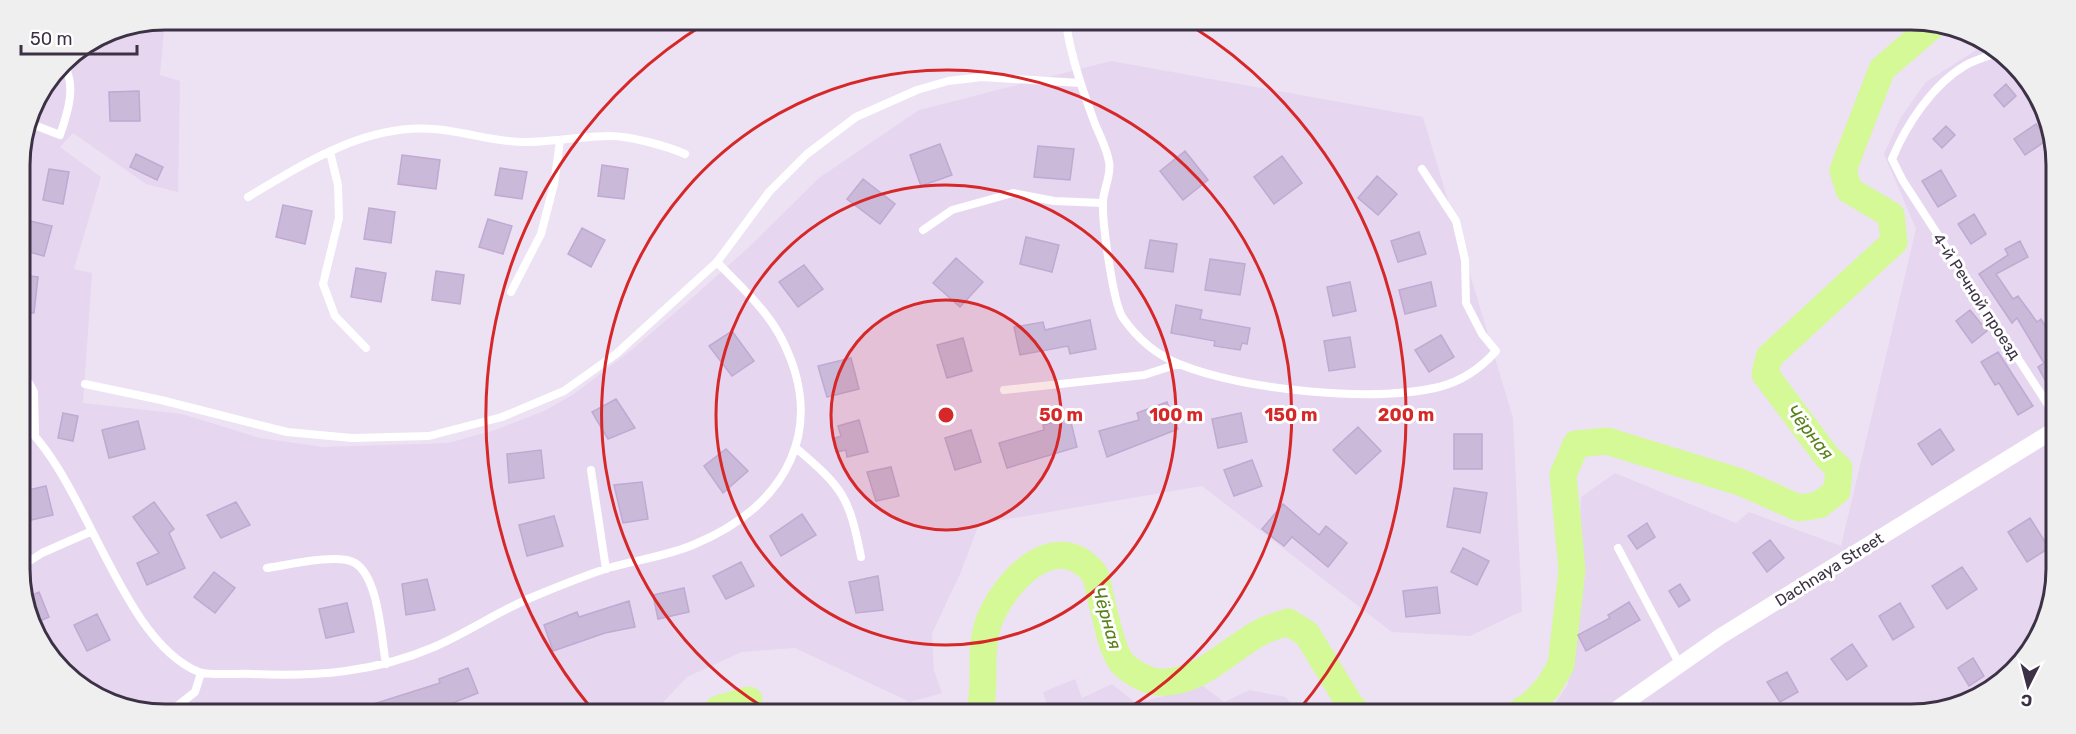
<svg xmlns="http://www.w3.org/2000/svg" width="2076" height="734" font-family="Rubik,sans-serif">
<style>
.residential{fill:#e6d6ef}
.lines{fill:none;stroke-linecap:round;stroke-linejoin:round}
.river{stroke:#d4f996;stroke-width:27}
.building{fill:#cbb9d9;stroke:#c0a9d2;stroke-width:1.5}
.lane{stroke:#fff;stroke-width:8}
.street{stroke:#fff;stroke-width:16}
.ring{fill:none;stroke:#d62828;stroke-width:3}
.labels{text-anchor:middle;stroke-width:6;stroke-linejoin:round;paint-order:stroke}
.street-label{font-size:16px;fill:#3d3245;stroke:#fff}
.water-label{font-size:18px;font-style:italic;fill:#59811a;stroke:#fff}
.rim{fill:none;stroke:#3d3245;stroke-width:3}
.centre{fill:#d62828;stroke:#fff;stroke-width:3}
.ring-label{font-size:18px;text-anchor:middle;font-weight:bold;fill:#d62828;stroke:#fff;stroke-width:6;stroke-linejoin:round;paint-order:stroke}
</style>
<rect width="100%" height="100%" fill="#ede2f3"/>
<path class="residential" d="M165 20 160 75 180 81 178 192 146 184 73 133 60 147 101 177 74 269 92 273 83 403 182 414 260 438 323 447 448 443 495 430 544 411 574 394 634 348 693 297 748 248 819 178 919 110 1111 61 1423 117 1513 418 1522 611 1470 636 1392 632 1202 486 979 524 960 574 932 633 934 670 942 693 910 702 795 648 742 652 687 677 657 709 118 707 56 665 22 597 20 155 35 100 69 56 110 30Z
M1984 45 2021 69 2055 145 2049 616 1999 685 1920 714 1549 713 1568 684 1578 586 1581 497 1615 473 1736 523 1749 512 1841 546 1916 229 1884 154 1901 117 1926 82Z
M1075 679 1082 698 1112 684 1136 703 1203 686 1224 702 1250 690 1285 697 1299 712 1049 711 1043 692Z"/>
<g class="lines">
<path class="river" d="M718 709 749 700 748 709
M980 710C987 681 978 652 989 621 1004 583 1054 526 1094 573 1097 578 1099 589 1100 595 1105 613 1110 645 1120 660 1126 670 1147 681 1158 682 1200 685 1229 648 1263 631 1271 627 1280 625 1288 622L1307 634 1351 706 1357 712
M1518 713 1533 703 1548 687 1561 665 1572 570 1563 475 1576 444 1607 441 1740 482 1799 508 1819 505 1837 491 1839 468 1828 458 1765 374 1769 357 1894 242 1891 215 1849 190 1843 170 1882 69 1931 27"/>
</g>
<path class="building" d="M2006 84 2016 96 2004 107 1994 95Z
M139 91 140 121H110L109 92Z
M2036 124 2047 140 2025 155 2014 139Z
M1946 126 1955 135 1942 148 1933 139Z
M940 144 952 175 921 186 910 155Z
M1038 146 1074 149 1070 180 1034 177Z
M1185 151 1208 180 1183 200 1160 171Z
M136 154 163 167 157 180 130 167Z
M402 155 440 160 436 189 398 184Z
M1282 156 1302 183 1274 204 1254 177Z
M602 165 628 169 624 199 598 196Z
M500 168 527 172 522 199 495 195Z
M49 169 69 172 63 204 43 200Z
M1941 170 1956 196 1938 207 1922 181Z
M1377 176 1397 194 1378 215 1358 198Z
M863 179 895 204 880 224 847 199Z
M283 205 312 211 305 244 276 237Z
M369 208 395 212 391 243 364 239Z
M1974 214 1986 234 1971 244 1958 224Z
M488 219 512 226 503 254 479 247Z
M30 221 52 226 44 256 22 250Z
M582 228 605 240 591 267 568 254Z
M1419 232 1426 254 1398 262 1391 241Z
M1026 237 1059 245 1052 272 1020 264Z
M1150 240 1177 244 1173 272 1145 268Z
M2020 241 2028 257 1996 274 2013 299 2018 296 2037 322 2041 319 2053 338 2052 393 2038 367 2044 363 2017 318 2012 323 1979 274 2008 255 2005 249Z
M956 258 983 282 960 307 933 283Z
M1210 259 1245 264 1240 295 1205 290Z
M804 265 823 289 798 307 779 282Z
M356 268 386 273 381 302 351 297Z
M436 271 464 275 460 304 432 300Z
M20 275 38 277 34 313 21 312Z
M1350 282 1356 311 1333 316 1327 287Z
M1431 282 1436 306 1405 314 1399 290Z
M1176 305 1202 310 1200 319 1250 328 1247 344 1242 343 1240 350 1214 346 1215 341 1171 333Z
M1970 310 1987 331 1972 343 1956 321Z
M1090 320 1096 349 1070 354 1068 346 1020 355 1014 327 1043 322 1045 330Z
M732 331 754 361 732 376 709 346Z
M1441 335 1454 357 1429 372 1415 350Z
M1350 337 1355 367 1329 371 1324 341Z
M963 338 972 371 947 378 937 345Z
M1998 352 2033 406 2018 415 1999 383 1995 385 1981 362Z
M851 358 859 389 827 397 818 366Z
M616 399 635 428 608 439 592 412Z
M1167 402 1178 429 1107 457 1099 431 1139 420 1137 413Z
M63 413 78 416 73 441 58 438Z
M1241 413 1247 442 1218 448 1212 419Z
M1070 418 1077 447 1007 468 999 443 1044 430 1043 425Z
M859 420 868 452 847 457 846 450 836 452 833 439 841 436 838 426Z
M138 421 145 449 109 458 102 430Z
M1358 427 1381 451 1356 474 1333 450Z
M1940 429 1954 450 1932 465 1918 444Z
M971 430 981 462 955 470 945 438Z
M1454 434H1482V469H1454Z
M726 449 748 471 723 493 704 466Z
M541 450 544 478 509 483 507 454Z
M1252 460 1262 486 1234 496 1224 470Z
M891 467 899 496 876 501 867 472Z
M642 482 648 519 623 523 614 485Z
M46 486 53 515 31 520 24 491Z
M1454 488 1487 493 1480 533 1447 527Z
M154 502 174 529 169 533 185 568 147 585 137 563 159 553 133 517Z
M236 502 250 525 221 538 207 515Z
M1283 504 1319 535 1326 526 1347 543 1328 567 1292 537 1284 546 1262 529Z
M802 514 816 535 781 556 770 536Z
M554 516 563 546 527 556 519 525Z
M2030 518 2049 548 2027 562 2008 532Z
M1647 523 1655 537 1637 549 1628 536Z
M1770 540 1784 558 1767 572 1753 553Z
M1463 548 1489 561 1477 585 1451 572Z
M741 562 754 586 726 599 713 576Z
M1962 567 1977 589 1947 609 1932 586Z
M214 572 235 588 215 613 194 597Z
M878 576 883 610 856 613 849 582Z
M427 579 435 610 406 615 402 584Z
M1680 584 1690 600 1679 607 1669 591Z
M1437 587 1440 613 1406 617 1403 591Z
M684 588 689 612 658 619 653 595Z
M39 592 49 617 35 623 23 599Z
M629 601 635 627 605 633 553 651 544 625 577 612 579 617Z
M1629 602 1640 620 1586 651 1578 635 1610 618 1608 615Z
M347 603 354 632 326 638 319 609Z
M1900 603 1914 627 1893 640 1879 616Z
M97 614 110 640 87 651 74 625Z
M1852 644 1867 666 1847 680 1831 659Z
M1973 658 1984 676 1969 686 1958 668Z
M468 668 478 693 440 708H370V705L440 683 439 679Z
M1787 672 1798 692 1780 702 1767 682Z"/>
<g class="lines">
<path class="lane" d="M1066 23C1071 58 1083 91 1095 124 1100 136 1107 149 1109 162 1112 174 1103 190 1103 202 1102 221 1113 304 1123 318 1137 338 1157 355 1179 364 1242 390 1372 403 1439 387 1462 381 1481 368 1496 351L1482 334 1466 303 1465 260 1456 221 1422 169
M1996 53C1986 57 1975 60 1966 65 1933 84 1906 125 1892 159L1903 181 2052 411
M2008 60 2037 104
M29 123 60 135C68 112 77 85 63 63
M330 152 338 185 339 218 323 284 335 316 366 348
M248 197C305 163 365 124 433 129 463 131 494 142 524 142 553 142 582 136 610 136 630 136 667 146 685 154
M923 230 952 210 1013 193 1054 201 1103 203
M511 292 541 234 554 184 560 141
M21 381 29 383 34 392 35 434
M85 384 161 400 287 432 352 438 429 436 502 417 564 391 616 354 717 262 769 192 807 154 856 117 917 90 948 81 982 77 1080 83
M1004 390 1144 375 1178 364
M21 422C87 480 120 640 199 672 210 676 240 673 253 674 316 677 376 672 434 647 469 632 500 610 535 596 559 586 584 576 608 568 636 560 668 556 695 544 787 506 830 427 779 334 763 306 738 284 717 262
M796 448C843 488 849 496 861 557
M591 470 606 569
M1618 548 1680 665
M22 566 42 553 92 531
M267 568C288 565 338 553 355 563 379 578 381 637 386 664
M176 707 195 692 201 673"/>
<path class="street" d="M1611 713 1721 636 2051 432"/>
</g>
<circle cx="946" cy="415" r="115" fill="#d62828" fill-opacity=".12"/>
<g class="ring">
<circle cx="946" cy="415" r="115"/>
<circle cx="946" cy="415" r="230"/>
<path d="M766 709A345 345 0 1 1 1124 711"/>
<path d="M591 708A460 460 0 0 1 706 23M1190 25A460 460 0 0 1 1298 711"/>
</g>
<g class="labels">
<g class="street-label">
<text transform="translate(1977 296) rotate(57)" y="6">4-й Речной проезд</text>
<text transform="translate(1829 569) rotate(-32)" y="6">Dachnaya Street</text>
</g>
<g class="water-label">
<text transform="translate(1810 432) rotate(52)" y="6">Чёрная</text>
<text transform="translate(1107 618) rotate(74)" y="6">Чёрная</text>
</g>
</g>
<path d="M0 0H2076V734H0ZM165 30H1911A135 135 0 0 1 2046 165V569A135 135 0 0 1 1911 704H165A135 135 0 0 1 30 569V165A135 135 0 0 1 165 30Z" fill="#efeff0" fill-rule="evenodd"/>
<path class="rim" d="M165 30H1911A135 135 0 0 1 2046 165V569A135 135 0 0 1 1911 704H165A135 135 0 0 1 30 569V165A135 135 0 0 1 165 30Z"/>
<circle cx="946" cy="415" r="9" class="centre"/>
<g class="ring-label">
<text x="1061" y="421">50 m</text>
<text x="1176" y="421">100 m</text>
<text x="1291" y="421">150 m</text>
<text x="1406" y="421">200 m</text>
</g>
<g transform="translate(2028 686) rotate(186)" stroke="#ffffff" stroke-width="4.5" paint-order="stroke">
<path d="M0-4.5L10 22L0 15L-10 22Z" fill="#3d3245"/>
<text y="-9" font-size="16" font-weight="bold" text-anchor="middle" fill="#3d3245">С</text>
</g>
<path d="M21 45v9h116v-9" fill="none" stroke="#3d3245" stroke-width="3"/>
<text x="30" y="45" font-size="18" fill="#3d3245" stroke="#ffffff" stroke-width="4.5" paint-order="stroke">50 m</text>
</svg>
